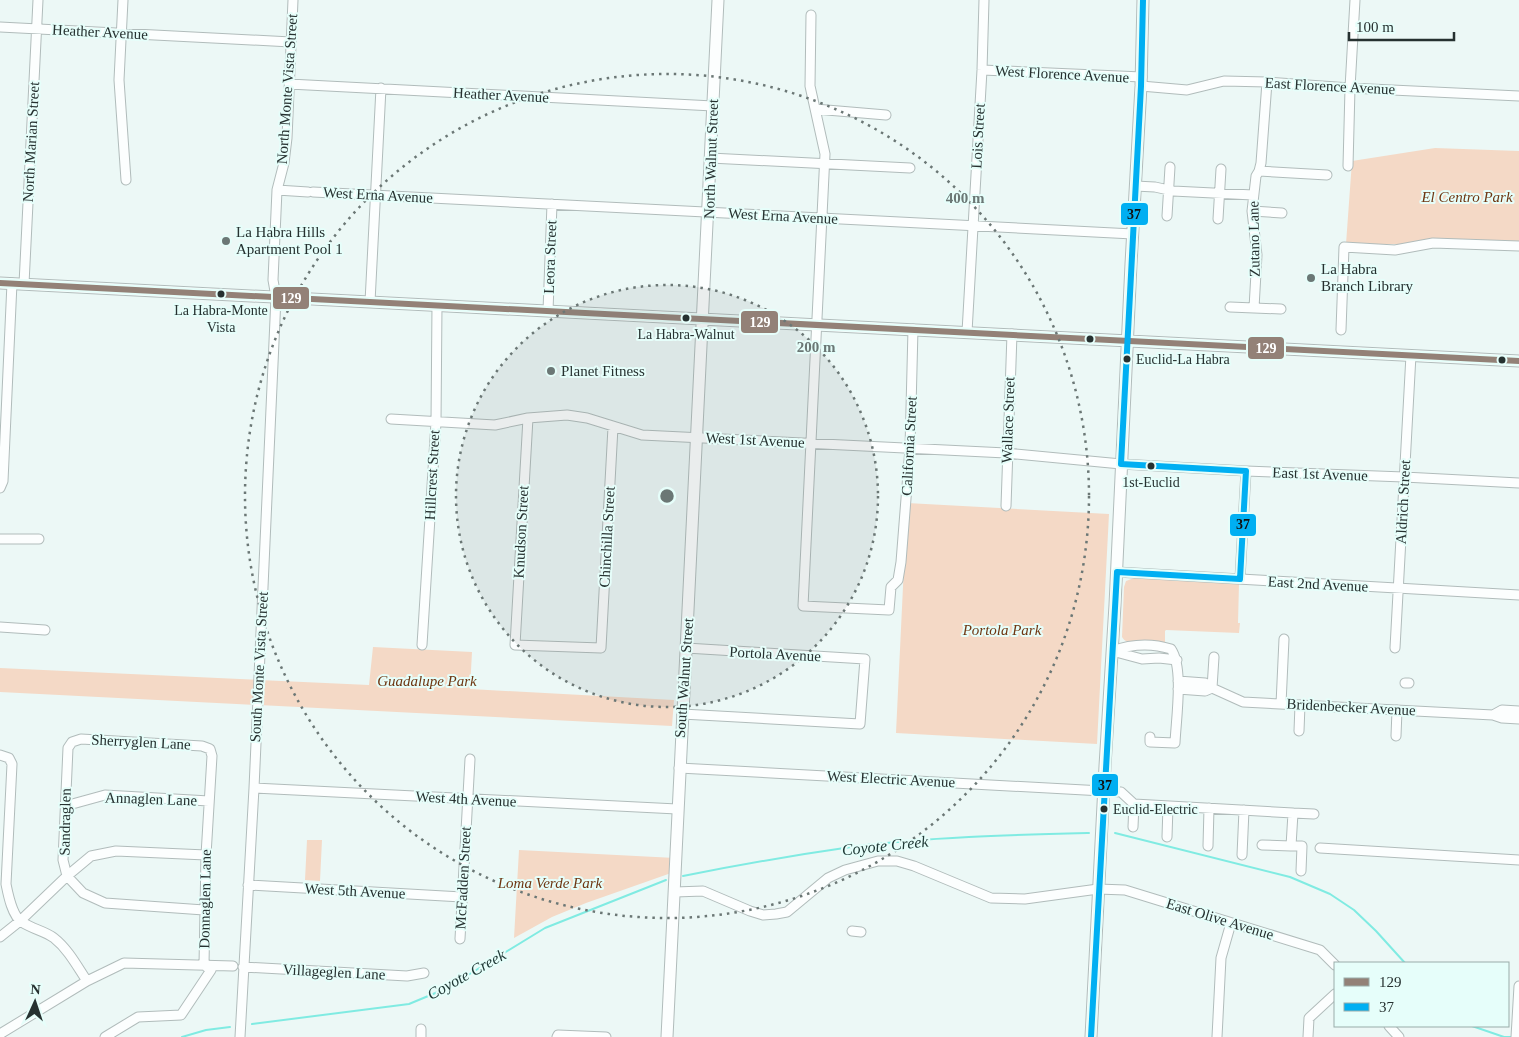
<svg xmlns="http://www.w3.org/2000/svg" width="1519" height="1037" font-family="'Times New Roman',serif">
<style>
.green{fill:#f4d9c6}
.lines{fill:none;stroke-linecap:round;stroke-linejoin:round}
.stream{stroke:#80ebe2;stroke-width:2}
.street-casing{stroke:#b1bcbb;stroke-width:11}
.secondary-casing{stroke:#b1bcbb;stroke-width:13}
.street{stroke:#fcfefe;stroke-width:9}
.secondary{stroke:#fcfefe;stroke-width:11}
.bus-1-casing{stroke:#e6fefa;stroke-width:10}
.bus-2-casing{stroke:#e6fefa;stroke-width:10}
.bus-1{stroke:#938177;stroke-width:6}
.bus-2{stroke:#00aff2;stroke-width:6}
.ring{fill:none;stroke:#6b7775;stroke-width:2.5;stroke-dasharray:2.5 5}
.poi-dot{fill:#6b7775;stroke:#e6fefa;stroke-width:2}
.bus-dot{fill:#263130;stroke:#e6fefa;stroke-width:2}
.labels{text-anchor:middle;stroke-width:4;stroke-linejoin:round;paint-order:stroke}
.bus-label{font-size:14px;fill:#263130;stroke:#e6fefa}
.street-label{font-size:15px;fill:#263130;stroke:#e6fefa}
.park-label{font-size:15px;font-style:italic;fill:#6e3611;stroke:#e6fefa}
.poi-label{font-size:15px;fill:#263130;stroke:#e6fefa;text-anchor:start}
.water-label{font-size:16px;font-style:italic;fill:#203936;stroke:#e6fefa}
.centre{fill:#6b7775;stroke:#e6fefa;stroke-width:2.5}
.ring-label{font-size:15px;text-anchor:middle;font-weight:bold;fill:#6b7775;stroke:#e6fefa;stroke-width:4;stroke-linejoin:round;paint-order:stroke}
.line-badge{stroke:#e6fefa;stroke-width:2}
.badge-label{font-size:14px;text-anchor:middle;font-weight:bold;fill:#fff}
.pale-badge-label{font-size:14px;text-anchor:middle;font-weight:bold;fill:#111}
</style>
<rect width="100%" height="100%" fill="#ecf8f6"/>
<path class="green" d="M1435 148 1519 151V244H1346L1352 161Z
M907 503 1109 514 1097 744 896 733Z
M1134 578 1239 584 1238 623H1240L1239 633 1166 630 1165 631V642C1158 643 1155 641 1149 640 1138 639 1129 648 1122 637L1124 587 1126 581Z
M373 647 472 652 470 689 674 700 672 726 0 692V668L369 685Z
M307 840H322L320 881 305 880Z
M519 850 675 858 674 872 586 903 552 917 514 938Z"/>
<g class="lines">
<path class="stream" d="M1115 833 1290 877 1330 894 1354 910 1376 931 1405 963
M683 876C738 865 795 855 851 847 929 837 1010 835 1089 833
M252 1024 409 1004 445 989 545 928 666 880
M1472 1026 1504 1037H1514
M182 1037 206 1030 230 1027"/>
<defs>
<path id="street" d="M123 0 119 80 126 180
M811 15 810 86 825 154 803 606 889 610 891 587 898 580 901 562 910 448 913 329
M0 27 291 42
M982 70 1142 77
M289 84 713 106
M1141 86 1187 90 1224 81 1267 82 1350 88 1519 96
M815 109 886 115
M710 158 910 168
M1348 166 1350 88 1355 0
M1259 171 1327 175
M1135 186 1155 187 1173 191 1253 195
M277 190 308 192
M313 192 1133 234
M1252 211 1282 213
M1167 216 1170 167
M1218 219 1221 169
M24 284 38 0
M370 302 381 88
M1230 307 1281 309
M1254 308 1257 255 1252 211 1256 176 1259 171 1261 163 1267 82
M548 311 552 204
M1341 330 1344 247 1395 250 1433 243 1519 246
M967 332 982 70 984 0
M528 418 515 645 601 648 613 427
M391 419 495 425 528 418 567 415 587 418 642 435 1006 453 1121 464 1246 471 1404 477 1519 483
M0 488 3 481 12 283
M1006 506 1012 334
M0 539H39
M1117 572 1519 595
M1240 579 1246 471
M0 627 45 630
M422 645 436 422 437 305
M1395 648 1411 355
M1112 651C1131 644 1152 643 1171 649 1184 668 1176 719 1175 743L1150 742V737
M1112 651 1142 659 1159 658 1177 660
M1178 681 1205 683 1212 688 1243 702 1493 715 1502 718 1519 719
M1405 683H1409
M1212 688 1214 657
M1178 689 1205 691 1212 688
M1281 704 1284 639
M682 714 860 724 865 659 686 648
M1493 715 1502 710 1519 711
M1299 731 1300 705
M1396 736 1397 710
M0 755 9 758 12 764 6 884C8 894 12 916 22 922 32 929 45 931 54 938 68 949 77 966 87 981
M679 768 1121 792 1134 804 1293 813 1291 846H1302L1301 871
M254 788 677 809
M65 806 105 795 209 801
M1293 813 1314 814
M1133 827 1134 804
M1167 837 1168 806
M1262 845 1291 846
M1208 846 1209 808
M1320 848 1519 860
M1242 855 1244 810
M248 885 462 897
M675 892 703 891 750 911 763 915 776 914 787 912 828 878 845 870 878 861H897L914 866 991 898 1025 899 1098 889 1125 890 1320 950 1335 965
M852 931 861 932
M0 937 20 921 67 876 91 856 116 851 206 855
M460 939 470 759
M243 967 407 976 424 973
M1389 1026 1399 1037
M0 1034 87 981 124 963 233 966
M105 1037 138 1017 181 1015 211 970 204 965 206 855 212 756 210 749 202 746 81 739 72 742 68 748 63 860 67 876 83 893 105 903 204 910
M240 1037 254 788 276 297 273 280 277 190 284 163 287 138 293 0
M421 1037V1029
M557 1037 558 1035 606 1037
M1217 1037 1221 958 1231 923
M1308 1037 1309 1018 1335 994
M1516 1037 1519 986"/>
<path id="secondary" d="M0 283 1519 361
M667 1037 718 0
M1091 1037 1105 766 1115 605 1131 264 1141 86 1143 0"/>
</defs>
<use href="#street" class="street-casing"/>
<use href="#secondary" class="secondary-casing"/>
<use href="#street" class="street"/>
<use href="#secondary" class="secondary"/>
<defs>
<path id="bus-1" d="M0 283 1519 361"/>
<path id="bus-2" d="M1091 1037 1117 572 1240 579 1246 471 1121 464 1141 86 1143 0"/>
</defs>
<use href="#bus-1" class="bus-1-casing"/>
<use href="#bus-2" class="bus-2-casing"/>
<use href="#bus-1" class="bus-1"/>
<use href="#bus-2" class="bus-2"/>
</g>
<circle cx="667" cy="496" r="211" fill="#6b7775" fill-opacity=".12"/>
<g class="ring">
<circle cx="667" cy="496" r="211"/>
<circle cx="667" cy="496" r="422"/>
</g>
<g class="poi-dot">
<circle cx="226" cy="241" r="5"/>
<circle cx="1311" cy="278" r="5"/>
<circle cx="551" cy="371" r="5"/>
</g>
<g class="bus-dot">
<circle cx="221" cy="294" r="4.5"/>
<circle cx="686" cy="318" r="4.5"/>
<circle cx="1090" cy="339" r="4.5"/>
<circle cx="1127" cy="359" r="4.5"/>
<circle cx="1502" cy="360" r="4.5"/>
<circle cx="1151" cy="466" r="4.5"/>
<circle cx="1104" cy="809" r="4.5"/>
</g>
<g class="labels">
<g class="bus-label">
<text x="221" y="315">La Habra-Monte<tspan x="221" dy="17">Vista</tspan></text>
<text x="686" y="339">La Habra-Walnut</text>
<text x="1136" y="364" text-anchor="start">Euclid-La Habra</text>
<text x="1151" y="487">1st-Euclid</text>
<text x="1113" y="814" text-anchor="start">Euclid-Electric</text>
</g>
<g class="street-label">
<text transform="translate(100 32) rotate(3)" y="5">Heather Avenue</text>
<text transform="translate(1062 74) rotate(3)" y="5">West Florence Avenue</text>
<text transform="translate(1330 86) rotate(3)" y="5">East Florence Avenue</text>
<text transform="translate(287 89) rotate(-86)" y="5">North Monte Vista Street</text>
<text transform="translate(501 95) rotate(3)" y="5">Heather Avenue</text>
<text transform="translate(978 136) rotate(-87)" y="5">Lois Street</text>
<text transform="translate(31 142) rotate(-87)" y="5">North Marian Street</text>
<text transform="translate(711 159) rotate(-88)" y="5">North Walnut Street</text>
<text transform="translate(378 195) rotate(3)" y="5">West Erna Avenue</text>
<text transform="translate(783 216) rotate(3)" y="5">West Erna Avenue</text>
<text transform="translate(1254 239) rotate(-91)" y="5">Zutano Lane</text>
<text transform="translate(550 257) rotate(-88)" y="5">Leora Street</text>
<text transform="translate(1008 420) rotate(-88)" y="5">Wallace Street</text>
<text transform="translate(755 440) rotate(3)" y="5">West 1st Avenue</text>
<text transform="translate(909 446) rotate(-87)" y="5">California Street</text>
<text transform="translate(1320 474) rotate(2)" y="5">East 1st Avenue</text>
<text transform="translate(432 475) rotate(-87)" y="5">Hillcrest Street</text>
<text transform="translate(1403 502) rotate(-87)" y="5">Aldrich Street</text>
<text transform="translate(521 532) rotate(-87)" y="5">Knudson Street</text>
<text transform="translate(607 537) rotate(-87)" y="5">Chinchilla Street</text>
<text transform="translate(1318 584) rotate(3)" y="5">East 2nd Avenue</text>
<text transform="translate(775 654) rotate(3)" y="5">Portola Avenue</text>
<text transform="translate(259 667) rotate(-87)" y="5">South Monte Vista Street</text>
<text transform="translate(684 678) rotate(-86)" y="5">South Walnut Street</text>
<text transform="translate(1351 707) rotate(3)" y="5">Bridenbecker Avenue</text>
<text transform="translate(141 742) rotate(3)" y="5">Sherryglen Lane</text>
<text transform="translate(891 779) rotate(3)" y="5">West Electric Avenue</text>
<text transform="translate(151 799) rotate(2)" y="5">Annaglen Lane</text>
<text transform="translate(466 799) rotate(3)" y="5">West 4th Avenue</text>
<text transform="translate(65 822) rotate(-89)" y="5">Sandraglen</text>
<text transform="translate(463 878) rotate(-87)" y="5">McFadden Street</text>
<text transform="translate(355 891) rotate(3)" y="5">West 5th Avenue</text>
<text transform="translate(205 899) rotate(-89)" y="5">Donnaglen Lane</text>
<text transform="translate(1220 919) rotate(17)" y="5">East Olive Avenue</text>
<text transform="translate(334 972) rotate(3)" y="5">Villageglen Lane</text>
</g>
<g class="park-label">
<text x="1467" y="202">El Centro Park</text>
<text x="1002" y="635">Portola Park</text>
<text x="427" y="686">Guadalupe Park</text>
<text x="550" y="888">Loma Verde Park</text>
</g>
<g class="poi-label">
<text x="236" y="237">La Habra Hills<tspan x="236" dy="17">Apartment Pool 1</tspan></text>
<text x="1321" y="274">La Habra<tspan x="1321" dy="17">Branch Library</tspan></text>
<text x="561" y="376">Planet Fitness</text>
</g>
<g class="water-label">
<text transform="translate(885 845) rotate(-6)" y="6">Coyote Creek</text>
<text transform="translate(466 974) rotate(-29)" y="6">Coyote Creek</text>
</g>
</g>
<circle cx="667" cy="496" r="8" class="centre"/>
<g class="ring-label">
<text x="965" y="203">400 m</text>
<text x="816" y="352">200 m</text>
</g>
<g class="line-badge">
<rect x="1120" y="202" width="29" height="24" rx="5" fill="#00aff2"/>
<rect x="272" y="286" width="38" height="24" rx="5" fill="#938177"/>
<rect x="740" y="310" width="39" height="24" rx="5" fill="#938177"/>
<rect x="1247" y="336" width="38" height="24" rx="5" fill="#938177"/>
<rect x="1229" y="513" width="28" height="24" rx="5" fill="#00aff2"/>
<rect x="1091" y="773" width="28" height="24" rx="5" fill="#00aff2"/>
</g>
<g class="badge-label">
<text x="291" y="303">129</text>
<text x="760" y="327">129</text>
<text x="1266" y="353">129</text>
</g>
<g class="pale-badge-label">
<text x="1134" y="219">37</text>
<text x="1243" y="529">37</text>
<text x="1105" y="790">37</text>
</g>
<rect x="1334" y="962" width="175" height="65" fill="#e6fefa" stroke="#99aca9"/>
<rect x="1344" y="978" width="25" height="8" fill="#938177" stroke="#99aca9"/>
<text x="1379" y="987" font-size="15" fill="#263130">129</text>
<rect x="1344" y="1003" width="25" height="8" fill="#00aff2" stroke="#99aca9"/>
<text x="1379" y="1012" font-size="15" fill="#263130">37</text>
<g transform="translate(35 1002) rotate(3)" stroke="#e6fefa" stroke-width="4" paint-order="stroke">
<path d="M0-4L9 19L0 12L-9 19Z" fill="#263130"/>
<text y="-8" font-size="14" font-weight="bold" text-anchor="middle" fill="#263130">N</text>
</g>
<path d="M1349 32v8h105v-8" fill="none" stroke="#263130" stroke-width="2.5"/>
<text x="1356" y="32" font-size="15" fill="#263130" stroke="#e6fefa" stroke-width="4" paint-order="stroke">100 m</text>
</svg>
